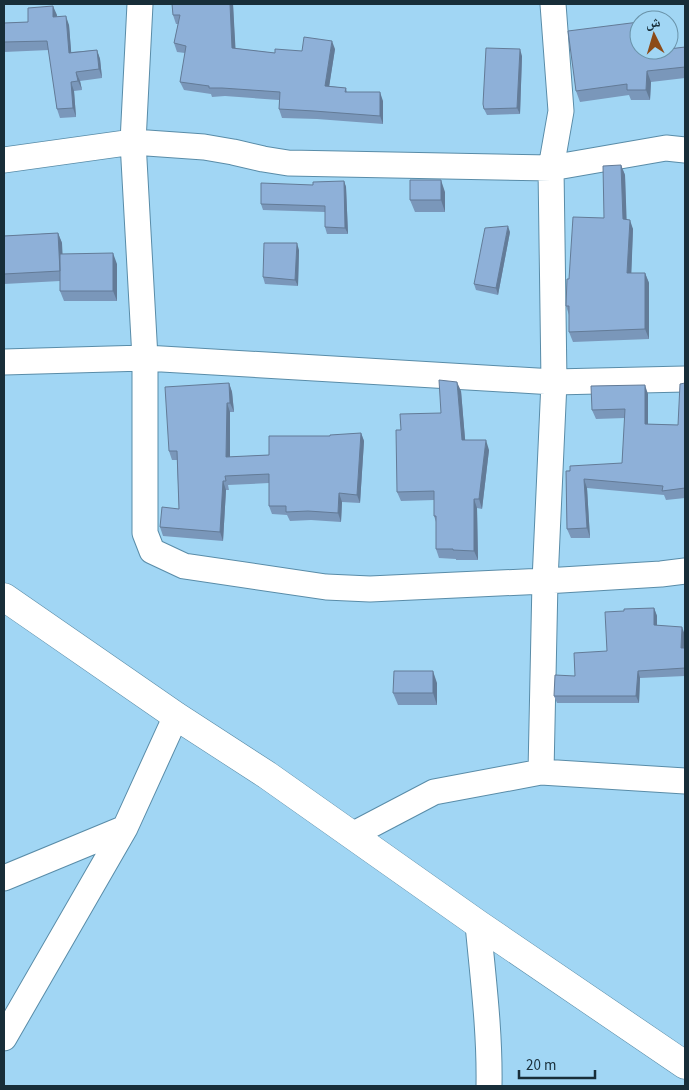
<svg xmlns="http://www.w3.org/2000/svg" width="689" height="1090" font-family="'Source Sans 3','Noto Naskh Arabic',sans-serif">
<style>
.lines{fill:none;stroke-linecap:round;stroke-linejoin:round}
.minor-casing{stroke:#598ca8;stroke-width:27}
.trunk-casing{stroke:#598ca8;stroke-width:29}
.minor{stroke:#fff;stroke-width:25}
.trunk{stroke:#fff;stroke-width:28}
.wall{fill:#7a97ba}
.shaded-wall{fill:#637b97}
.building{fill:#8eb0d8;stroke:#637b97}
</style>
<rect width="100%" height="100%" fill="#a1d6f4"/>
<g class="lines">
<defs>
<path id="minor" d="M140 4 133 142 145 358V533L152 551 184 566 326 587 370 589 545 581 661 574 685 571
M4 160 133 142 204 147 233 152 263 159 288 163 551 168 666 148 685 150
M4 362 145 358 554 382 685 379
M541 772 545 581 554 382 551 168 561 111 553 4
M352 835 434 792 541 772 685 781
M4 878 125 828
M478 924C483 978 490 1032 489 1086
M4 1038 125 828 176 716"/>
<path id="trunk" d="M4 597 176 716 267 775 478 924 685 1065"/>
</defs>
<use href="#minor" class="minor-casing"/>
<use href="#trunk" class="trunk-casing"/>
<use href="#minor" class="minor"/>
<use href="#trunk" class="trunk"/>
</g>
<path class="wall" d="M172 4H233L235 48 275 53 335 49 329 86 346 88 347 92 383 101V124L317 119 282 118 279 109V100L225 96 212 97 211 94 184 90 180 82 185 53 177 52 174 43 178 24H176L173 15Z
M53 6 56 17 69 25 71 52 97 50 100 59 102 78 80 81 82 90 74 91 76 117 60 118 57 109 49 50 4 52V23L28 22Z
M685 47V78L651 82 650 100H631L629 95 580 102 576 91 651 51Z
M522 56 520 114 487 115 484 109Z
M621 165 625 175 626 219 633 229 631 273H645L649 283V339L573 342 569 332V315L566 306 569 279 604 218Z
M344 181 346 187 348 234H327L325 227V212L263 210 261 204 313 185Z
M445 192V212H415L410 200Z
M510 232 498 295 476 290 474 284Z
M58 233 62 243V254L117 264V301H64L60 291V281L4 284V236Z
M299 250 298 286 265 284 263 277Z
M229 383 232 392 234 412H230V457L269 455 330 436 361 433 364 441 360 503 342 502 341 522 311 520 290 521 287 515 272 514 269 506V483L228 485 229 490H226L223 541 163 536 160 527 179 509 177 460H172L169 451Z
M685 383V498L666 500 664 495 587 488 590 538H571L567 529 566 471 622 463 625 418 596 419 592 410 648 394V424L678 425Z
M461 391 465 440 489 450 482 509 477 508 478 560H456V559L439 558 436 549V522L434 516V500L401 501 397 492 441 413Z
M654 608 657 616V625L685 635 684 648H685V676L640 678 639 703H557L554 696 575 676 607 651 624 611Z
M437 683V705H398L393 693Z"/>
<path class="shaded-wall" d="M230 4H233L236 57 232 48Z
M53 6 57 15 56 26 53 17Z
M66 16 69 25 72 62 69 53Z
M332 41 335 49 328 94 325 86Z
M520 49 522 56 520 114 517 108Z
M97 50 100 59 102 78 99 69Z
M647 71 651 82 650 100 646 90Z
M76 72 80 81 82 90 78 81Z
M71 82 74 91 76 117 73 108Z
M380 92 383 101V124L380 116Z
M621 165 625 175 627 229 623 219Z
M441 180 445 192V212L441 200Z
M344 181 346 187 348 234 345 228Z
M630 220 633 229 631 283 627 273Z
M508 226 510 232 498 295 496 288Z
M58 233 62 243 64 281 60 271Z
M297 243 299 250 298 286 295 280Z
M113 253 117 264V301L113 291Z
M645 273 649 283V339L645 329Z
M457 382 461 391 466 450 462 440Z
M229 383 232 392 234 412 230 403Z
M645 385 648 394V433L645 424Z
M227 403 230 412V466L226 457Z
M361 433 364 441 360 503 357 495Z
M486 440 489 450 482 509 479 499Z
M584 479 587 488 590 538 587 528Z
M223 481 226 490 223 541 220 532Z
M339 493 342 502 341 522 338 513Z
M474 499 477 508 478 560 474 551Z
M654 608 657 616V632L654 625Z
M682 627 685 635 683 655 681 648Z
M433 671 437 683V705L433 693Z
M638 671 640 678 639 703 636 696Z"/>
<path class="building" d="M172 4H230L232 48 275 53V49L302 51 304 37 332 41 325 86 346 88 345 92H380V116L314 111 279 109 280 92 222 88H209V86L180 82 186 46 174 43 180 15H173Z
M53 6V17L66 16 69 53 97 50 99 69 76 72 78 81 71 82 73 108 57 109 47 41 4 42V23L28 22V8Z
M639 22V50H648L649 51 659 50H669V49L685 47V67L647 71 646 90H627V84L576 91 568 31Z
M486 48 520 49 517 108 484 109 483 104Z
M621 165 623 219 630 220 627 273H645V329L569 332V306H566L567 279H569L573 217 604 218 603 166Z
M410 180H441V200H410Z
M344 181 345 228 325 227V206L261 204V183L313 185V182Z
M508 226 496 288 474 284 485 228Z
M58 233 60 271 4 274V236Z
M264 243H297L295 280 263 277Z
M113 253V291H60V254Z
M439 380 457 382 462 440H486L479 499H474V551L453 550V549H436V516H434V491L397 492 396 430H401L400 414 441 413Z
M229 383 230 403H227L226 457 269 455V436H330V435L361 433 357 495 339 493 338 513 308 511 286 512V506H269V474L225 476 226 481H223L220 532 160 527 162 507 179 509 177 451H169L165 387Z
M685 383V488L662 491 663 486 584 479 587 528 567 529 566 471H570V466L622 463 625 409 592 410 591 386 645 385V424L678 425 680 384Z
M654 608V625L682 627 681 648H685V668L638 671 636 696H554L555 675 575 676 574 653 607 651 605 612 624 611V609Z
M394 671H433V693H393Z"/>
<rect width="689" height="1090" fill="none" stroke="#182e39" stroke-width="10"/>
<g transform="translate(654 35) rotate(355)"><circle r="24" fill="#a1d6f4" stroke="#6a93a9"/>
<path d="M0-4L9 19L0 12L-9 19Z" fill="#8c4b18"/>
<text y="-8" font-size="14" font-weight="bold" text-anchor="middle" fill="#182e39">ش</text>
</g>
<path d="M519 1070v8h76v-8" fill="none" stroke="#182e39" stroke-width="2.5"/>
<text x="526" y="1070" font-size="15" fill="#182e39" stroke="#a1d6f4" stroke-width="4" paint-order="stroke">20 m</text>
</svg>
